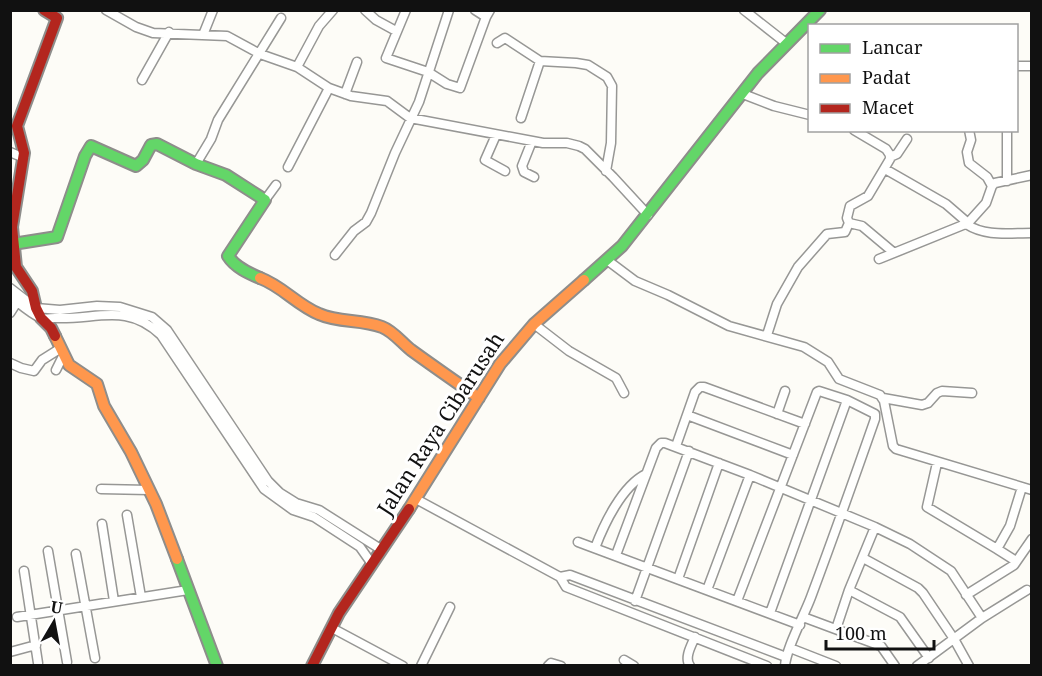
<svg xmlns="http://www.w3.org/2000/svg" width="1042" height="676" font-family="'Noto Serif',serif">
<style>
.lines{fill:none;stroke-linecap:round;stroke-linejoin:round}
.street-casing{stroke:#979795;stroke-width:11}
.fast-casing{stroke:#8e8d8b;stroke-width:14}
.slow-casing{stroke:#8e8d8b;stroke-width:14}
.jam-casing{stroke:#8e8d8b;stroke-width:14}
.street{stroke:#fffffe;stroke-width:8}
.fast{stroke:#63d668;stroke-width:10}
.slow{stroke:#ff974d;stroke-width:10}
.jam{stroke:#b3261e;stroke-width:10}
.labels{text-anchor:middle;stroke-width:6;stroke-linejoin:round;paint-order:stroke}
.street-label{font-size:21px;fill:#111;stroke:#fff}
</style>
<rect width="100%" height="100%" fill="#fdfcf7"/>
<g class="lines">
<defs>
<path id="street" d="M106 10 136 27 153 33 227 36 260 54 297 67 329 88 351 96 387 101 410 118 543 143H567L579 146 585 149 613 177 648 215
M365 10 376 20 396 31
M406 10 386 58 428 72 447 84 460 88 486 17 490 10
M475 10 486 17
M744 10 786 43
M203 35 213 10
M497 43 505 38 540 61 576 63 588 65 607 77 612 86 611 143 606 171
M1016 66H1032
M297 67 319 26 333 10
M142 80 169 32
M345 94 357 62
M743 94 774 106 810 115
M521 118 540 61
M969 130 971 140 967 152 969 163 987 177 992 186
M1007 130V181
M496 135 485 160 505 171
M532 141 522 166 524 172 534 177
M10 152 24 158
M890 157 897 154 907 139
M196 164 211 139 218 120 281 18
M288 167 329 88
M885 169 946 204 968 223
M265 200 276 185
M849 223 862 226 893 252
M966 224C986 237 1008 233 1032 233
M335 255 354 231 366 222 371 213 395 153 419 102 449 10
M879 259 968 223 986 203 992 186 995 183 1032 175
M607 260 635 281 668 295 729 326 804 347 828 362 839 379 880 395 884 401 893 446 896 449 1032 490
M10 288 36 308 60 310 97 306 120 307 152 317 167 330 268 481 280 493 296 503 319 510 382 550
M10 296C19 303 31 314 41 318 45 319 51 318 55 318 96 320 127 302 161 335L264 489 293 510 314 517 360 547 372 564
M10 313 17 302
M534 324 569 351 616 378 624 393
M767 335 777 304 798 267 827 234 845 232 849 223 847 218 850 206 868 196 890 159V155L886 149 854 130
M10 363 21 368 34 371 42 360 61 348
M56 370 64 354
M883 398 922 405 928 403 937 393 942 391 972 393
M777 414 785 391
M687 415 793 455
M676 446 695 392 700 387H704L805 424
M937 463 927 507 997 549 1010 526 1022 487
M101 489 149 490
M416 499 560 577 566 587 767 666
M127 515 141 597
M102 524 114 601
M578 542 800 625
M595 548C604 524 622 486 646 474
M997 549 1016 561
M48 551 67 662
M76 554 95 658
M616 555 656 448 661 443H665L750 475 875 527 910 544 951 571 982 618
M863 558 918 588 923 593 954 639 969 666
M24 571 38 663
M560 577 570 575 786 657
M678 579 719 463
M707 590 750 475
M849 590 900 617 929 658
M966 595 1014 565 1032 539
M635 601 689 451
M737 601 817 392 819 391 847 400 875 414V419C854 479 833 538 811 597 804 616 786 648 785 666
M770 613 847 400
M17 617 188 590
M803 617 881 646 895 666
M332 628 403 666
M836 629 849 590 875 527
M790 648 836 666
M10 652 36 645
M624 660 634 666
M421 666 450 607
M548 666 551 663 561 666
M690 666C684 658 691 646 695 637
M917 666 982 618 1027 590"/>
<path id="fast" d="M13 244 57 237 85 156 91 146 136 166 143 160 151 145 157 144 196 164 226 175 265 200 228 256C235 267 248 273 260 278
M584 280 622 246 758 73 820 10
M177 559 217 666"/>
<path id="slow" d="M260 278C282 286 297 305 319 314 339 323 361 319 382 327 393 331 402 343 411 350 433 366 456 382 479 398
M55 336 69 365 97 384 104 406 131 452 156 504 177 559
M409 509 500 364 534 324 584 280"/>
<path id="jam" d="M44 10 57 18 17 126 24 153 12 227 16 267 32 291 36 308 41 318 51 328 55 336
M312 666 339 613 409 509"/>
</defs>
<use href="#street" class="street-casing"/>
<use href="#fast" class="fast-casing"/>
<use href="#slow" class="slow-casing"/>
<use href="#jam" class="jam-casing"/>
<use href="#street" class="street"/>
<use href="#fast" class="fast"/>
<use href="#slow" class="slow"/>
<use href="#jam" class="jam"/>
</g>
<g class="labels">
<g class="street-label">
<text transform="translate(441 424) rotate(-57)" y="7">Jalan Raya Cibarusah</text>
</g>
</g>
<rect width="1042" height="676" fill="none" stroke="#111111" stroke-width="24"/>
<rect x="808" y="24" width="210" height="108" fill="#ffffff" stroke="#a0a0a0" stroke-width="1.5"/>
<rect x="820" y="44" width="30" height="9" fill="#63d668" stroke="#a0a0a0" stroke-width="1.5"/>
<text x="862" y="54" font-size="18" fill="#111111">Lancar</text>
<rect x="820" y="74" width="30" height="9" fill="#ff974d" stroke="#a0a0a0" stroke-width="1.5"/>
<text x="862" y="84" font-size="18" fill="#111111">Padat</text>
<rect x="820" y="104" width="30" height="9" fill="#b3261e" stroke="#a0a0a0" stroke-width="1.5"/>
<text x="862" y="114" font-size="18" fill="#111111">Macet</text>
<g transform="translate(54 622) rotate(10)" stroke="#ffffff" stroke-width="4.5" paint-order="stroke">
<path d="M0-4.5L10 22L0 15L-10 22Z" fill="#111111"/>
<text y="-9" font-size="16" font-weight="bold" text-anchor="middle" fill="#111111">U</text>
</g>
<path d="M826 640v9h108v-9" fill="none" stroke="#111111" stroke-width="3"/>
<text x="835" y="640" font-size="18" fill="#111111" stroke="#ffffff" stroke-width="4.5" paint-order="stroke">100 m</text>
</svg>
